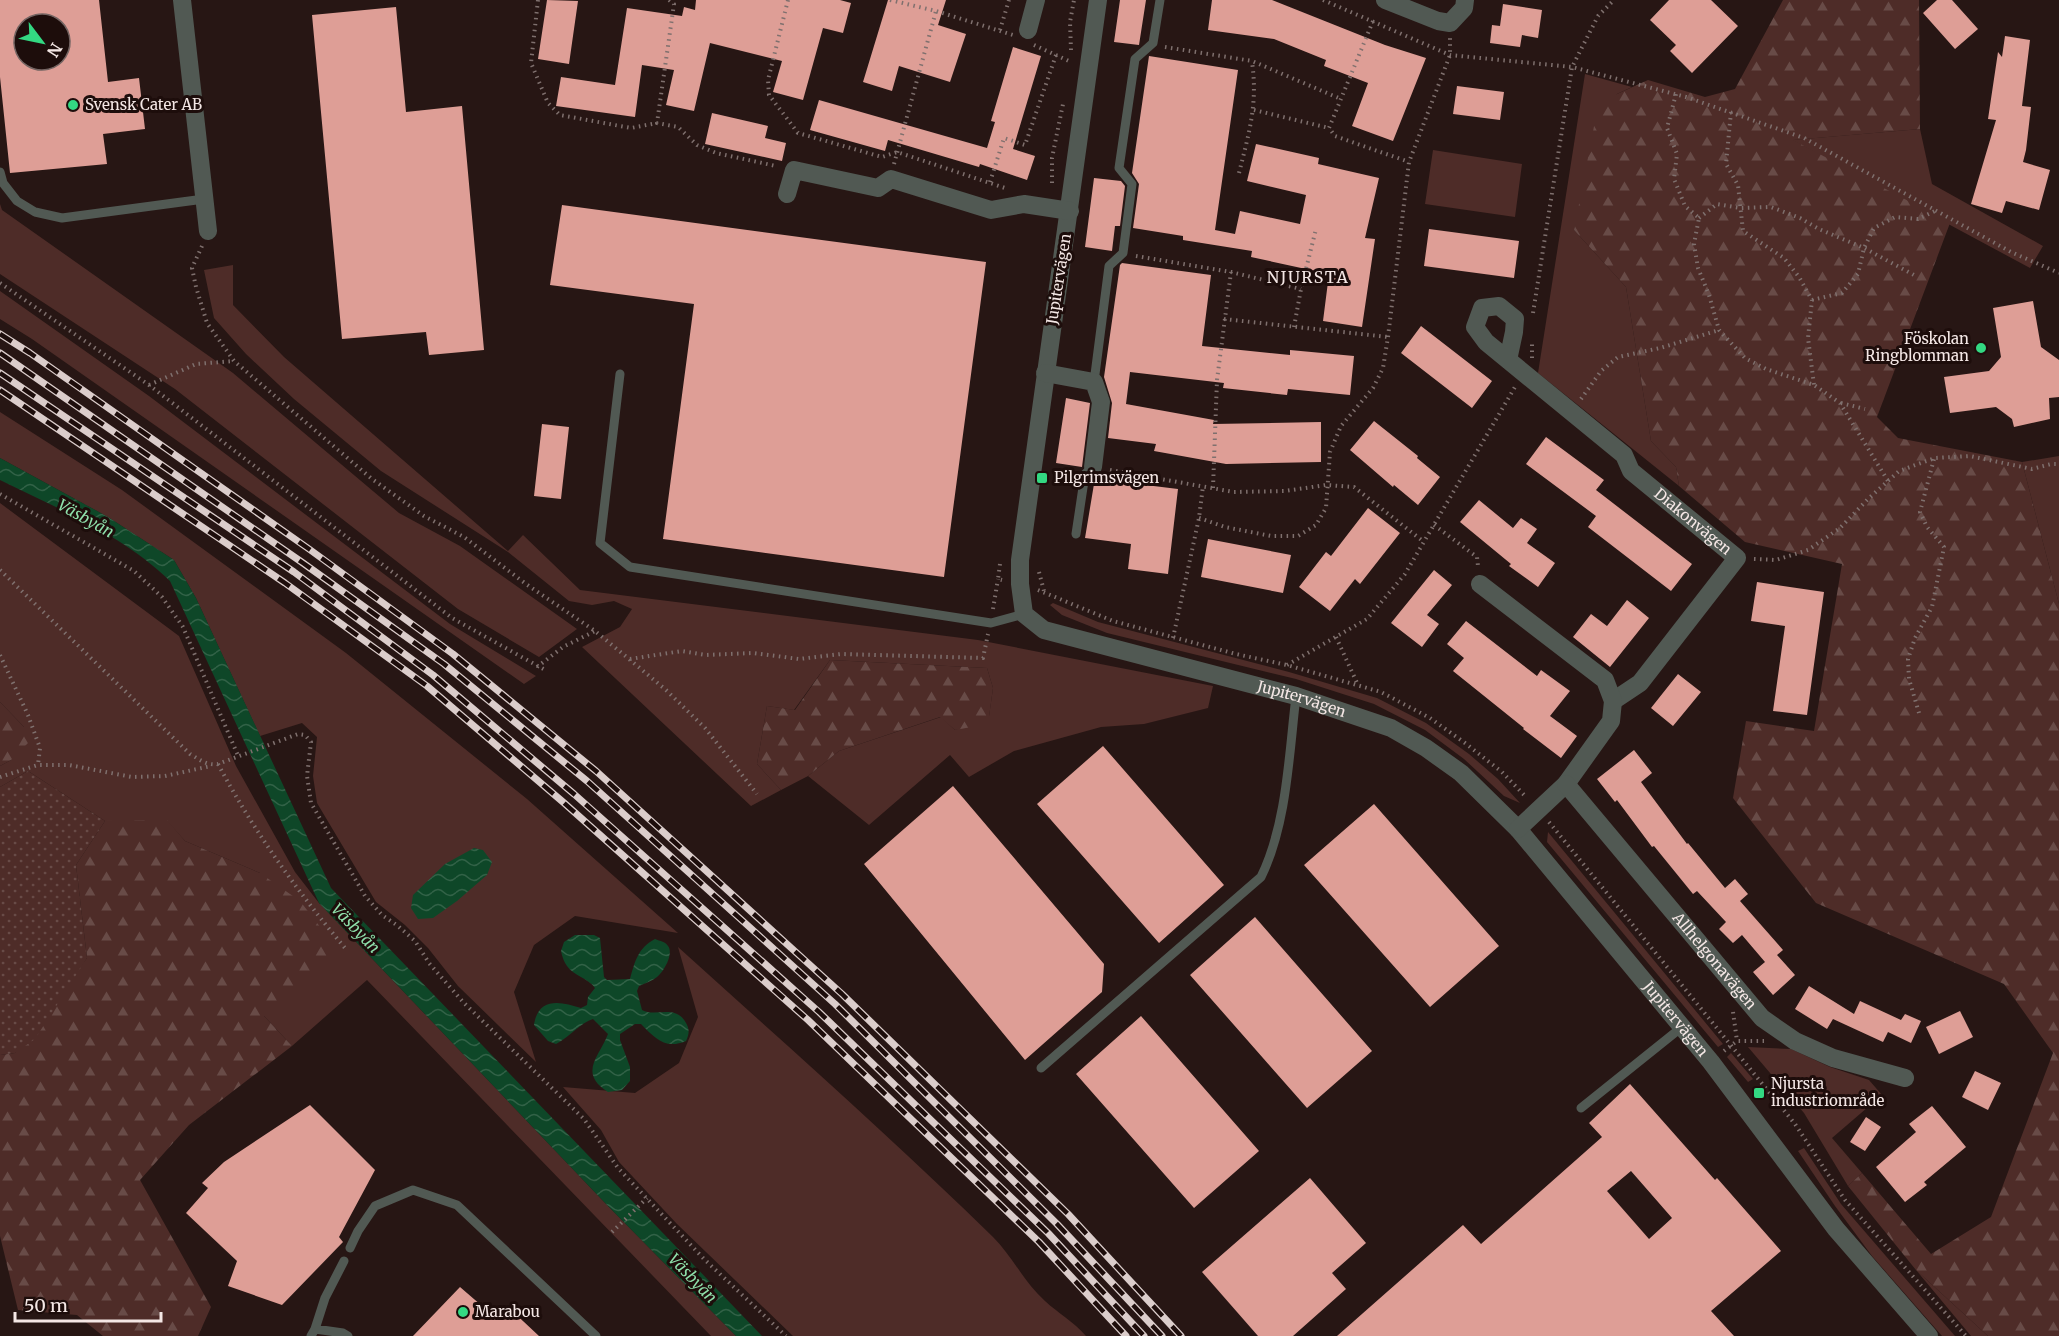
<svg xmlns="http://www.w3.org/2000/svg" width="2059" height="1336" font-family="Merriweather,serif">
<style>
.green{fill:#4e2c28}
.forest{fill:url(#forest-firs)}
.garden{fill:url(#garden-dots)}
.water{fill:url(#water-waves)}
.building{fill:#de9e96;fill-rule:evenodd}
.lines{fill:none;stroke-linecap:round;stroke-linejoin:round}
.path{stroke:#7f706e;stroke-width:4;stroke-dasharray:1.5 4.5;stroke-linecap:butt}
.lane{stroke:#515953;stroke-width:9}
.street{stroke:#515953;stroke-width:18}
.rail-casing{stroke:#dbcdcb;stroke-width:7}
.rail{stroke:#1d0d0b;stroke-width:4.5;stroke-dasharray:14;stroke-linecap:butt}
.poi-dot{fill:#33d882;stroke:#1d0d0b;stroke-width:2}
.labels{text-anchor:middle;stroke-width:6;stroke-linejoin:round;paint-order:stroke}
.poi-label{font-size:15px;fill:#f4e7e5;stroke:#1d0d0b;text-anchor:start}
.street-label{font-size:15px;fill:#f4e7e5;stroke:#1d0d0b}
.neighbourhood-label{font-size:16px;letter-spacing:1.5px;fill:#f4e7e5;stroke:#1d0d0b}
.water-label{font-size:16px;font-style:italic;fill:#8edfaa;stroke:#1d0d0b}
</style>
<defs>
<pattern id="forest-firs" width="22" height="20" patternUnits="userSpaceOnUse" patternTransform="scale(1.5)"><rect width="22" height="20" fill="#4e2c28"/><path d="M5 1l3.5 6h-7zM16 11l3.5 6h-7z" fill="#684b47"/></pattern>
<pattern id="garden-dots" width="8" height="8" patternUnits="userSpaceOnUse" patternTransform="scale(1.5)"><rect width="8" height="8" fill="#4e2c28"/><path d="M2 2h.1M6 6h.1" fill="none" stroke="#684b47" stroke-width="1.8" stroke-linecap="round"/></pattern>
<pattern id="water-waves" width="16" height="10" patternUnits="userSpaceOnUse" patternTransform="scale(1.5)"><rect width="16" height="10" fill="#0e4728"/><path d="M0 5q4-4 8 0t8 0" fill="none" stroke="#326247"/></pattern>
</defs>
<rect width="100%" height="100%" fill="#271614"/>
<path class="green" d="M1585 74 1632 87 1617 94 1574 230 1626 287 1651 441 1676 467 1679 486 1538 373Z
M1920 129 1932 184 2043 246 2030 268 1792 140Z
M1433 150 1522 164 1515 217 1425 204Z
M0 204 2 210 233 373 399 513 460 546 577 629 539 657 458 609 175 389 0 274Z
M233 265V305L284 357 508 551 523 535 580 590 978 640 1213 686 1208 708 1144 724 1101 727 1014 751 969 777 950 755 869 825 808 776 839 751 941 717 955 730 989 716 993 688 987 668 830 660 794 710 767 706 757 764 781 790 751 806 582 647 620 627 632 609 614 601 592 605 569 601 508 552 381 471 294 399 246 354 214 318 204 270Z
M0 291 149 396 450 624 536 676 524 684 32 339 0 319Z
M0 412 122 490 346 653 527 799 678 933 575 916 534 945 514 992 536 1062 458 986 428 948 405 925 376 902 317 803 313 776 317 737 302 723 260 736 196 598 174 560 108 517 0 458Z
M2059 456V604L2022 462Z
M0 503 179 636 236 766 295 872 319 903 607 1205 736 1336H711L367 980 292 1046 264 1016 260 873 185 841 167 821H105L28 771 0 787V766L11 760 24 727 0 702Z
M1053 603 1098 622 1289 672 1377 698 1426 723 1469 754 1498 779 1520 803 1504 796 1464 759 1425 730 1374 704 1296 679 1107 633 1062 615 1050 605Z
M1548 832 1723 1044 1718 1047 1547 842Z
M678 947C784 1043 891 1137 993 1237 1012 1256 1024 1282 1045 1301 1058 1313 1074 1322 1086 1336H793L677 1224 619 1162 601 1130 563 1087 635 1093 679 1063 698 1017Z
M1748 1047 1791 1049 1830 1067 1869 1080 1882 1095 1832 1138 1862 1173 1848 1186 1804 1113Z
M1731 1053 1753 1079 1748 1082 1727 1057Z
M1804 1148 1841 1204 1955 1336H1942L1872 1256 1835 1206 1798 1151Z
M1916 1270 1988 1336H1971Z"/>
<path class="forest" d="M1783 0H1919L1920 129 1793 140 1950 223 1877 417 1898 438 2022 462 2059 604V1336H1988L1916 1270 1848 1186 1862 1173 1931 1254 1991 1217 2053 1053 2004 984 1816 903 1733 798 1746 721 1814 731 1842 564 1745 542 1679 486 1676 467 1651 441 1626 287 1574 230 1596 116 1617 94 1648 80 1705 97 1735 89Z
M830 660 987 668 993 688 989 717 977 726 955 730 940 717 839 751 808 776 781 790 757 764 767 706 795 710Z
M0 702 24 727 29 742 11 760 0 766Z
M167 820 185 841 260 873 300 901 338 950 264 1016 292 1046 189 1125 140 1180 211 1307 198 1336H103L77 1315 18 1310 0 1236V1055L15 1053 87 958 76 865 105 821Z"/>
<path class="garden" d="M28 771 105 821 76 865 87 958 35 1039 15 1053 0 1055V787Z"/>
<path class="water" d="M0 458 108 517 174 560 196 598 331 888 762 1336H736L607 1205 319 903 170 581C123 535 59 509 0 480Z
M474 848 483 850 492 862 487 875 457 901 433 918 418 919 411 908 413 895 445 864Z
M575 935H594L600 938 604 977 607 980 630 979C635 961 638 948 655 939 660 941 666 942 668 946 674 954 664 971 657 977 652 981 645 983 639 986L637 991 642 1010C656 1018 675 1003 686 1023 690 1030 689 1034 686 1041 665 1050 655 1038 641 1024H635L620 1034V1040L630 1067V1081L622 1090 608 1092C578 1073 599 1057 608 1034L593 1019C581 1022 570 1037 556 1044L548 1041 534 1025C538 997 560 1001 581 1008L587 1005 588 997 595 988C588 978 574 976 567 966 564 962 562 956 561 951L564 942Z"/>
<path class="building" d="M0 0H99L108 82 139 78 145 129 103 134 107 164 10 173 0 77ZM24 24H60V60H24Z
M547 0 578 1 569 64 538 59Z
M696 0H840L851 3 843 33 823 28 803 100 773 92 782 61 710 43 694 111 666 105 674 70 642 65 635 117 556 106 561 77 615 85 627 8 682 16 684 7 695 10Z
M888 0H946L938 25 966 34 950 82 899 66 892 91 863 82Z
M1120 0H1146L1139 45 1114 42Z
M1212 0H1272L1385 45 1426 58 1393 141 1352 126 1368 83 1324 66 1326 60 1274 39 1208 30Z
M1669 0H1711L1738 26 1692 73 1670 51 1676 45 1650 20Z
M1937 0H1952L1978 29 1955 49 1923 13Z
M1503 4 1542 10 1538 38 1522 35 1520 47 1490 43 1492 25 1500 26Z
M396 7 406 112 462 106 484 350 429 355 426 332 342 339 312 15Z
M2005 36 2030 40 2022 106 2031 107 2026 150 2023 162 2050 170 2039 210 2006 201 2002 213 1971 204 1996 120 1988 119 1998 52 2002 57Z
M1013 47 1041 56 1013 149 1035 156 1027 180 980 164 979 167 888 140 885 151 810 130 819 100 987 148 995 122 991 121Z
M1149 56 1238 70 1215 230 1235 234 1240 211 1300 224 1306 195 1247 181 1256 144 1319 158 1318 164 1379 178 1365 238 1375 239 1362 327 1323 321 1329 274 1251 257 1252 251 1183 240V236L1133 228 1139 184 1132 173Z
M1457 86 1504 92 1500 120 1453 114Z
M712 113 768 126 765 138 786 143 782 161 705 144Z
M1094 178 1121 181 1125 186 1120 226H1115L1112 251 1085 247Z
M562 205 986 262 944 577 663 539 694 304 550 285Z
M1429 229 1519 241 1514 278 1424 266Z
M1122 263 1211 275 1202 346 1290 355V350L1354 356 1350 395 1288 389 1287 395 1223 388 1224 383 1130 372 1126 404 1214 420 1213 424 1321 422V462L1226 464 1154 451 1156 444 1108 438 1112 403 1104 377 1120 265Z
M2033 301 2041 347 2059 360V397L2049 398 2050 419 2014 427 2012 419 1996 407 1950 413 1944 377 1989 371 2001 357 1993 308Z
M1421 326 1492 381 1472 408 1401 353Z
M1066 398 1090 403 1082 467 1056 463Z
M1374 421 1418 456 1417 458 1440 477 1418 505 1394 485 1393 487 1350 450Z
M542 424 569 427 561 499 534 496Z
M1546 437 1604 480 1596 490 1692 564 1671 591 1588 527 1596 516 1526 464Z
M1102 474 1121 477V482L1178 489 1168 574 1128 569 1131 544 1085 538 1095 478Z
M1479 500 1513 528 1521 518 1537 529 1527 543 1555 563 1538 587 1509 566 1511 564 1460 522Z
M1368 508 1400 533 1360 584 1355 579 1330 611 1299 587 1326 552 1331 556Z
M1208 539 1291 555 1283 593 1201 577Z
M1434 570 1452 585 1427 615 1439 624 1422 647 1391 623Z
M1757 582 1824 592 1807 715 1773 711 1785 626 1751 621Z
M1627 600 1649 618 1610 667 1573 637 1591 614 1607 626Z
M1466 621 1537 676 1541 670 1570 691 1550 716 1577 736 1561 758 1523 729 1524 728 1453 671 1464 658 1447 644Z
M1678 674 1701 692 1673 726 1651 708Z
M1103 746 1224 885 1159 943 1037 804Z
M1634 750 1652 773 1641 782 1687 844 1688 843 1725 888 1735 879 1748 894 1740 901 1783 950 1777 955 1795 975 1773 995 1753 972 1765 962 1742 935 1733 943 1719 929 1726 922 1697 891 1693 894 1654 846 1652 847 1617 800 1615 802 1597 779Z
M953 786 1104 964 1102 992 1025 1060 864 864Z
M1374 804 1499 946 1430 1007 1304 865Z
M1255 917 1372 1051 1307 1108 1190 975Z
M1809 986 1854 1014 1860 1001 1901 1020 1905 1014 1921 1021 1911 1043 1888 1032 1883 1042 1833 1019 1827 1029 1795 1009Z
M1960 1011 1973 1037 1939 1054 1926 1027Z
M1141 1016 1259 1151 1194 1208 1076 1074Z
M1975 1071 2001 1083 1988 1110 1962 1097Z
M1630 1084 1715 1180 1717 1178 1781 1251 1711 1311 1734 1336H1337L1463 1225 1481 1244 1602 1137 1589 1123ZM1631 1171 1672 1218 1649 1239 1607 1191Z
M310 1105 375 1170 339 1237 343 1242 282 1305 228 1286 237 1261 186 1213 208 1188 202 1183 224 1162Z
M1932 1106 1966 1147 1924 1182 1927 1185 1905 1202 1876 1167 1916 1132 1909 1124Z
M1866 1117 1881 1127 1865 1151 1850 1142Z
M1310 1178 1366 1243 1332 1273 1346 1289 1293 1336H1258L1202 1272Z
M460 1287 496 1318 507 1306 539 1336H413Z"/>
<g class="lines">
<path class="path" d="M538 0 531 63 548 103 560 115 631 128 657 123
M669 0 674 4 657 123 678 127 697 145 716 153 776 166
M788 0 768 80 769 95 798 133 882 157 897 152 1008 189
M890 0 936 11 1013 35
M1323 0 1450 55 1572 67 1686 97 1804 138 2011 252 2059 273
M1373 21 1329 128 1335 136 1409 162
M1000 30 1009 0
M1034 45 1071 62
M1165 47 1252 61 1341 99
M1071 50 1070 22 1074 0
M1676 94 1667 128 1677 154 1674 179 1685 206 1699 218 1694 244 1698 268 1709 295 1719 330 1745 358 1766 369 1814 385 1840 403 1888 481
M1254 110 1329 128
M1731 112 1726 164 1738 185 1743 231 1784 258 1799 277 1812 300 1808 338 1814 385
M894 164 936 11
M1239 173C1249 133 1258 104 1252 62
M990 182 1004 138 1025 145 1056 55
M1052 183V158L1063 104
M1699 218 1717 204 1740 208 1771 207 1800 218 1819 229 1864 248 1914 275
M202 246 192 268 196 287 207 323 234 361 372 479 424 516 464 537 526 584 595 631 629 659 666 690 705 728 757 794
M1136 256 1231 272 1301 289
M0 283 149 385 452 618 545 670
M1812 300 1842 293 1858 274 1864 248 1874 228 1895 217 1918 219 1935 211
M1533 313 1572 67 1598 16 1614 0
M1224 319 1388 337
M1294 327 1301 289 1316 229
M1532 358V342
M149 385 196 364 234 361
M1581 399 1601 371 1618 357 1660 348 1719 330
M1841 403 1865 409
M1110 470 1234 492 1285 491 1326 485 1354 487 1424 542
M1213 488 1217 380 1231 272
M0 494 134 571 162 597 183 627 239 758
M1199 518 1225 527 1271 536H1298L1316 525 1326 508 1330 452 1341 426 1373 388 1383 368 1388 337 1409 162 1450 55V38
M1434 525 1477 557 1478 566
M1754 559 1776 560 1808 550 1840 528 1868 499 1899 471 1935 458 1970 456 2032 469 2051 464H2059
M1000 564 998 579 1002 580
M0 570 190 754C199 759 207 766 218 764L298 734 305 735 311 742 307 776 311 803 365 896 382 915 398 926 415 941 429 963 463 1002 584 1119 618 1168 705 1260 786 1336
M1039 572 1044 591
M1038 590 1113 621 1236 654 1287 665 1381 692 1430 718 1465 743 1502 772 1526 797
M993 609 998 579
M1336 637 1358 685
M1173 638 1199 518 1203 486
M0 655 28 715 40 748 38 765
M630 659 682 651 705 655 753 653 799 659 841 654 983 658 988 634
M1287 665 1367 619 1405 574 1515 387
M537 667 563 647 595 631
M1919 713 1909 679 1908 659 1915 638 1932 607 1944 547 1927 527 1920 512 1934 459
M218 764C253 830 297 891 345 948
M0 777 38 765H69L132 777 165 776 211 766
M1549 822 1795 1124 1845 1200 1966 1336
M1733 1012 1737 1041
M1724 1051 1737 1041H1764
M612 1232 647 1198"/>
<path class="lane" d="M0 172 3 183 17 201 35 212 62 218 204 199
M620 374 600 543 630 567 991 623 1024 614
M1094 382 1109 266 1123 253 1132 184 1119 168 1135 59 1153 43 1160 0
M1076 534 1085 474 1093 467
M1041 1068 1261 877C1287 824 1289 754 1296 696
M1581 1108 1682 1027
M350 1248 358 1231 375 1206 413 1190 457 1205 596 1336
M315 1329 325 1298 344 1261
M311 1336 315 1329 343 1333 348 1336"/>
<g class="street">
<path d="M182 0 208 231"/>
<path id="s1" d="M1098 0 1020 560V584L1024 614 1044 630 1296 696 1391 728 1426 748 1461 773 1518 829 1711 1062 1836 1229 1929 1336"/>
<path d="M1385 0 1438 21 1450 23 1464 8 1465 0"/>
<path d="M1028 30 1036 0"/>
<path d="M787 194 794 170 878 188 891 179 991 210 1024 204 1070 211"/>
<path id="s2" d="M1508 360 1514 332 1515 319 1499 306 1482 308 1475 327 1486 342 1624 455 1631 471 1737 558 1640 683 1613 701"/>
<path d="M1045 373 1094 382 1101 402 1093 467"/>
<path d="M1480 584 1605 680 1613 701 1611 721 1566 784 1518 829"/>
<path id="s3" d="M1566 784 1762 1018 1795 1041 1833 1058 1905 1078"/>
</g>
<defs>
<path id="rail" d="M0 334 30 353 309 549 453 654 596 771 842 994 1068 1214 1181 1336
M0 353 303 563 444 664 587 781 835 1004 1057 1224 1162 1336
M0 373 294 572 433 675 574 794 819 1012 1048 1233 1144 1336
M0 390 285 583 427 686 563 802 808 1020 1039 1242 1126 1336"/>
</defs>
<use href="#rail" class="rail-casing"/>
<use href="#rail" class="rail"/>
</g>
<g class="poi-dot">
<circle cx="73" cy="105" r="6"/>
<circle cx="1981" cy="348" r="6"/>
<rect x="1036" y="472" width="12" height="12" rx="3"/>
<rect x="1753" y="1087" width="12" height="12" rx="3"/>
<circle cx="463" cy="1312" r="6"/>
</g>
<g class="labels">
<g class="poi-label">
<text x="85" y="110">Svensk Cater AB</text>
<text x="1969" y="344" text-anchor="end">Föskolan<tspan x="1969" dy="17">Ringblomman</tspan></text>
<text x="1054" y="483">Pilgrimsvägen</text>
<text x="1771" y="1089">Njursta<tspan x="1771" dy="17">industriområde</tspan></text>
<text x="475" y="1317">Marabou</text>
</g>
<g class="street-label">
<text transform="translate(1059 279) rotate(-81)" y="5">Jupitervägen</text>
<text dy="5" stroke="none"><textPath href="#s2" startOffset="394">Diakonvägen</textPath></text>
<text dy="5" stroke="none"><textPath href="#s1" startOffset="912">Jupitervägen</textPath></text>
<text dy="5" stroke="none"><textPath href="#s3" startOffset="231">Allhelgonavägen</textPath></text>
<text dy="5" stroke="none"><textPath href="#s1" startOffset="1416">Jupitervägen</textPath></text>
</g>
<g class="neighbourhood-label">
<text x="1308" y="283">NJURSTA</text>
</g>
<g class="water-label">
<text transform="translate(86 518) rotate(29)" y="6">Väsbyån</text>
<text transform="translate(356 928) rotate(46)" y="6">Väsbyån</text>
<text transform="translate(693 1278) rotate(46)" y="6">Väsbyån</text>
</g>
</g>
<g transform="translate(42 42) rotate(122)"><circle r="28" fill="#1d0d0b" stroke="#736462" stroke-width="1.5"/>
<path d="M0-4.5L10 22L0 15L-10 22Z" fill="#33d882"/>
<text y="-9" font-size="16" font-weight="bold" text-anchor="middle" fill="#f4e7e5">N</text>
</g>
<path d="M15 1312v9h146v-9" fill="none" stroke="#f4e7e5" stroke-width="3"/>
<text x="24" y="1312" font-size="18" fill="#f4e7e5" stroke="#1d0d0b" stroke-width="4.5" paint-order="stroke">50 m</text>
</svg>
